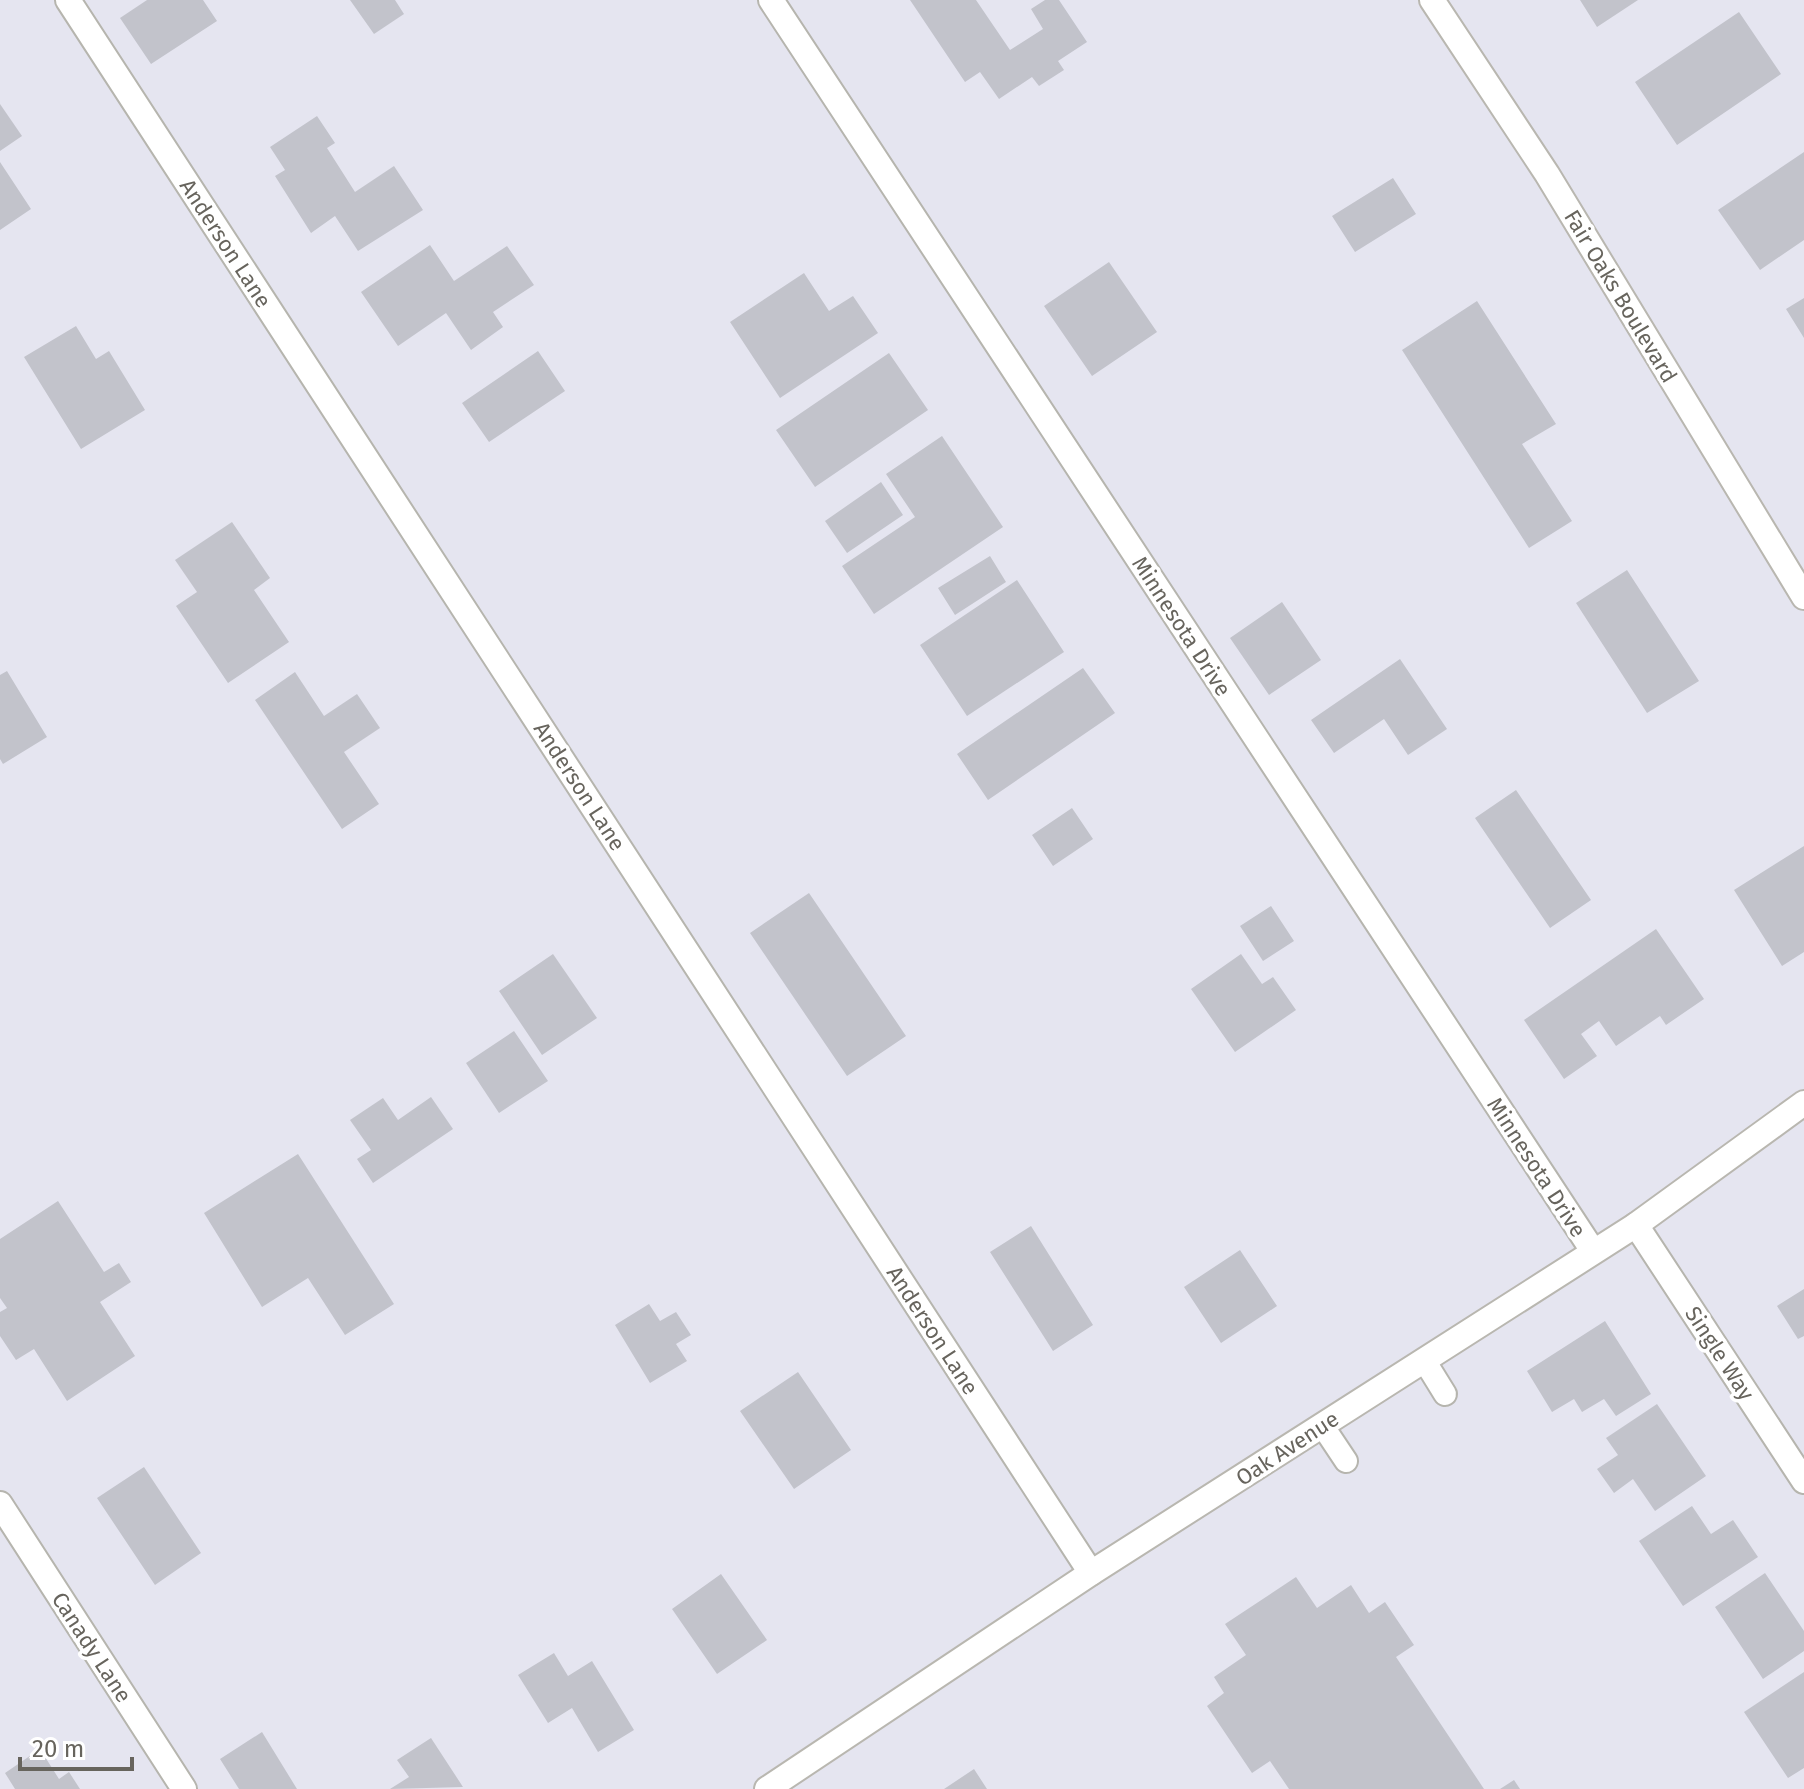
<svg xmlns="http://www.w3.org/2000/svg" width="1804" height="1789" font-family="'Fira Sans',sans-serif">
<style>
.building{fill:#c2c3cb}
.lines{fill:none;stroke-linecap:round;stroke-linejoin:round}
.lane-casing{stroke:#b6b5ae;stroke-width:26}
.street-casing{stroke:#b6b5ae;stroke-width:28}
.secondary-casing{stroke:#b9b7b0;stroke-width:28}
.lane{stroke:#fff;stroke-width:22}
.street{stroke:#fff;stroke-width:24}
.secondary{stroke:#fff;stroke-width:24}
.labels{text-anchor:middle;stroke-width:7;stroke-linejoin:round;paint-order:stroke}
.street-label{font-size:22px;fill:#67645d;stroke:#fff}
</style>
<rect width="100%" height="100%" fill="#e5e5f0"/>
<path class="building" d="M147 0H203L217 21 151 64 120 18Z
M350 0H395L404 14 374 34Z
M910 0H976L1010 50 1043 29 1031 9 1045 0H1059L1087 42 1058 61 1064 70 1039 86 1032 77 999 99 980 72 965 82Z
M1580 0H1638L1597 27Z
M1739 12 1781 74 1677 145 1635 82Z
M0 104 22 136 0 151Z
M317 116 335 143 327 148 355 192 394 166 423 210 358 251 335 216 311 233 275 176 285 170 270 147Z
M1804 152V240L1760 270 1718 210Z
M0 162 31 209 0 230Z
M1393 178 1416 214 1355 252 1332 216Z
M430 245 454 281 507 246 534 285 493 312 503 327 471 350 446 313 398 346 361 292Z
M1109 262 1157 332 1092 376 1044 306Z
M804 273 829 311 853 296 878 333 780 398 730 322Z
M1804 298V338L1786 309Z
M1477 301 1556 424 1522 444 1572 521 1529 548 1402 350Z
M76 326 96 359 109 351 145 410 81 449 24 357Z
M538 351 565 391 489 442 462 403Z
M889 353 928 410 815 487 776 430Z
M942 436 1003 527 874 614 842 566 915 517 886 474Z
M881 482 903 515 847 553 825 521Z
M232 522 270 578 254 590 289 642 228 683 176 606 197 592 175 560Z
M990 556 1006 582 955 615 938 588Z
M1627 570 1699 681 1647 713 1576 603Z
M1017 580 1064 652 967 716 920 645Z
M1282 602 1321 660 1269 695 1230 638Z
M1400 659 1447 729 1408 755 1384 719 1334 753 1311 720Z
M1083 668 1115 713 988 800 957 754Z
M7 671 47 737 3 764 0 759V675Z
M295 672 324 716 357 694 380 728 344 752 379 804 342 829 255 700Z
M1516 790 1591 900 1550 928 1475 818Z
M1072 808 1093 839 1053 866 1032 835Z
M1804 846V952L1782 966 1734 890Z
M809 893 906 1036 847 1076 750 933Z
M1271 906 1294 941 1263 961 1240 926Z
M1656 929 1704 999 1666 1025 1660 1016 1616 1046 1599 1021 1581 1034 1597 1056 1564 1079 1524 1020Z
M553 954 597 1018 542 1055 499 991Z
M1241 954 1262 984 1273 977 1296 1010 1235 1052 1191 989Z
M514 1031 548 1081 499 1113 466 1063Z
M431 1097 453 1129 373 1183 357 1159 371 1150 350 1120 383 1098 398 1120Z
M298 1154 394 1304 345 1335 308 1278 262 1307 204 1213Z
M58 1201 104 1272 119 1263 131 1282 100 1302 135 1356 67 1401 34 1349 16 1360 0 1336V1312L7 1308 0 1298V1239Z
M1031 1226 1093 1325 1053 1351 990 1252Z
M1240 1250 1277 1306 1221 1343 1184 1287Z
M1804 1289V1336L1798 1339 1777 1306Z
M649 1304 660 1321 676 1312 691 1335 676 1344 687 1361 650 1383 615 1325Z
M1605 1321 1651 1394 1616 1416 1604 1399 1582 1412 1574 1399 1552 1412 1527 1371Z
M798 1372 851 1450 794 1489 740 1411Z
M1657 1404 1706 1476 1655 1511 1633 1479 1614 1493 1597 1469 1618 1455 1606 1438Z
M144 1467 201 1553 155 1585 97 1498Z
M1692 1506 1711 1534 1733 1520 1758 1557 1683 1606 1639 1541Z
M1765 1573 1804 1631V1651L1763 1679 1715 1607Z
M721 1574 767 1640 717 1674 672 1609Z
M1296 1577 1317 1608 1351 1585 1369 1613 1385 1602 1414 1645 1396 1657 1484 1789H1289L1270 1761 1252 1773 1207 1706 1224 1693 1214 1677 1246 1655 1225 1624Z
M554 1653 568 1676 592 1661 634 1730 598 1752 572 1708 548 1723 518 1675Z
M1804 1672V1768L1788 1778 1744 1712Z
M262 1732 297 1789H239L220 1759Z
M431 1738 463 1787 390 1789 409 1777 397 1760Z
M40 1749 59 1779 69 1772 80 1789H15L5 1773Z
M974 1769 987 1789H944Z
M1514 1780 1520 1789H1500Z"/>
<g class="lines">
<defs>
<path id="lane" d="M1424 1360 1445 1394
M1322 1425 1346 1461"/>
<path id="street" d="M68 0 1091 1573
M771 0 1593 1251
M1636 1225 1804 1481
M0 1504 184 1789"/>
<path id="secondary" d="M1432 0 1547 174 1804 597
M767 1789 1091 1573 1636 1225 1804 1103"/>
</defs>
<use href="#lane" class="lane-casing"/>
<use href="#street" class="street-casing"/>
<use href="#secondary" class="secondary-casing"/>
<use href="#lane" class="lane"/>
<use href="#street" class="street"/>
<use href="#secondary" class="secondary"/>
</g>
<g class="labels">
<g class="street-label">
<text transform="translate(226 243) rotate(57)" y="8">Anderson Lane</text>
<text transform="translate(1621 296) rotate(59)" y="8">Fair Oaks Boulevard</text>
<text transform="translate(1182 626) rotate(57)" y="8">Minnesota Drive</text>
<text transform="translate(580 786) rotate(57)" y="8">Anderson Lane</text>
<text transform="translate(1537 1167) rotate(57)" y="8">Minnesota Drive</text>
<text transform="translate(933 1330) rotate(57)" y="8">Anderson Lane</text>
<text transform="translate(1720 1353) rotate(57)" y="8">Single Way</text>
<text transform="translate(1287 1448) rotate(-33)" y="8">Oak Avenue</text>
<text transform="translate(92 1647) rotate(57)" y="8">Canady Lane</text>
</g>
</g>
<path d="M20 1757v12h112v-12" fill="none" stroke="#67645d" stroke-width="4"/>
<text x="32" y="1757" font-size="24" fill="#67645d" stroke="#ffffff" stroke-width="6" paint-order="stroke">20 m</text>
</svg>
